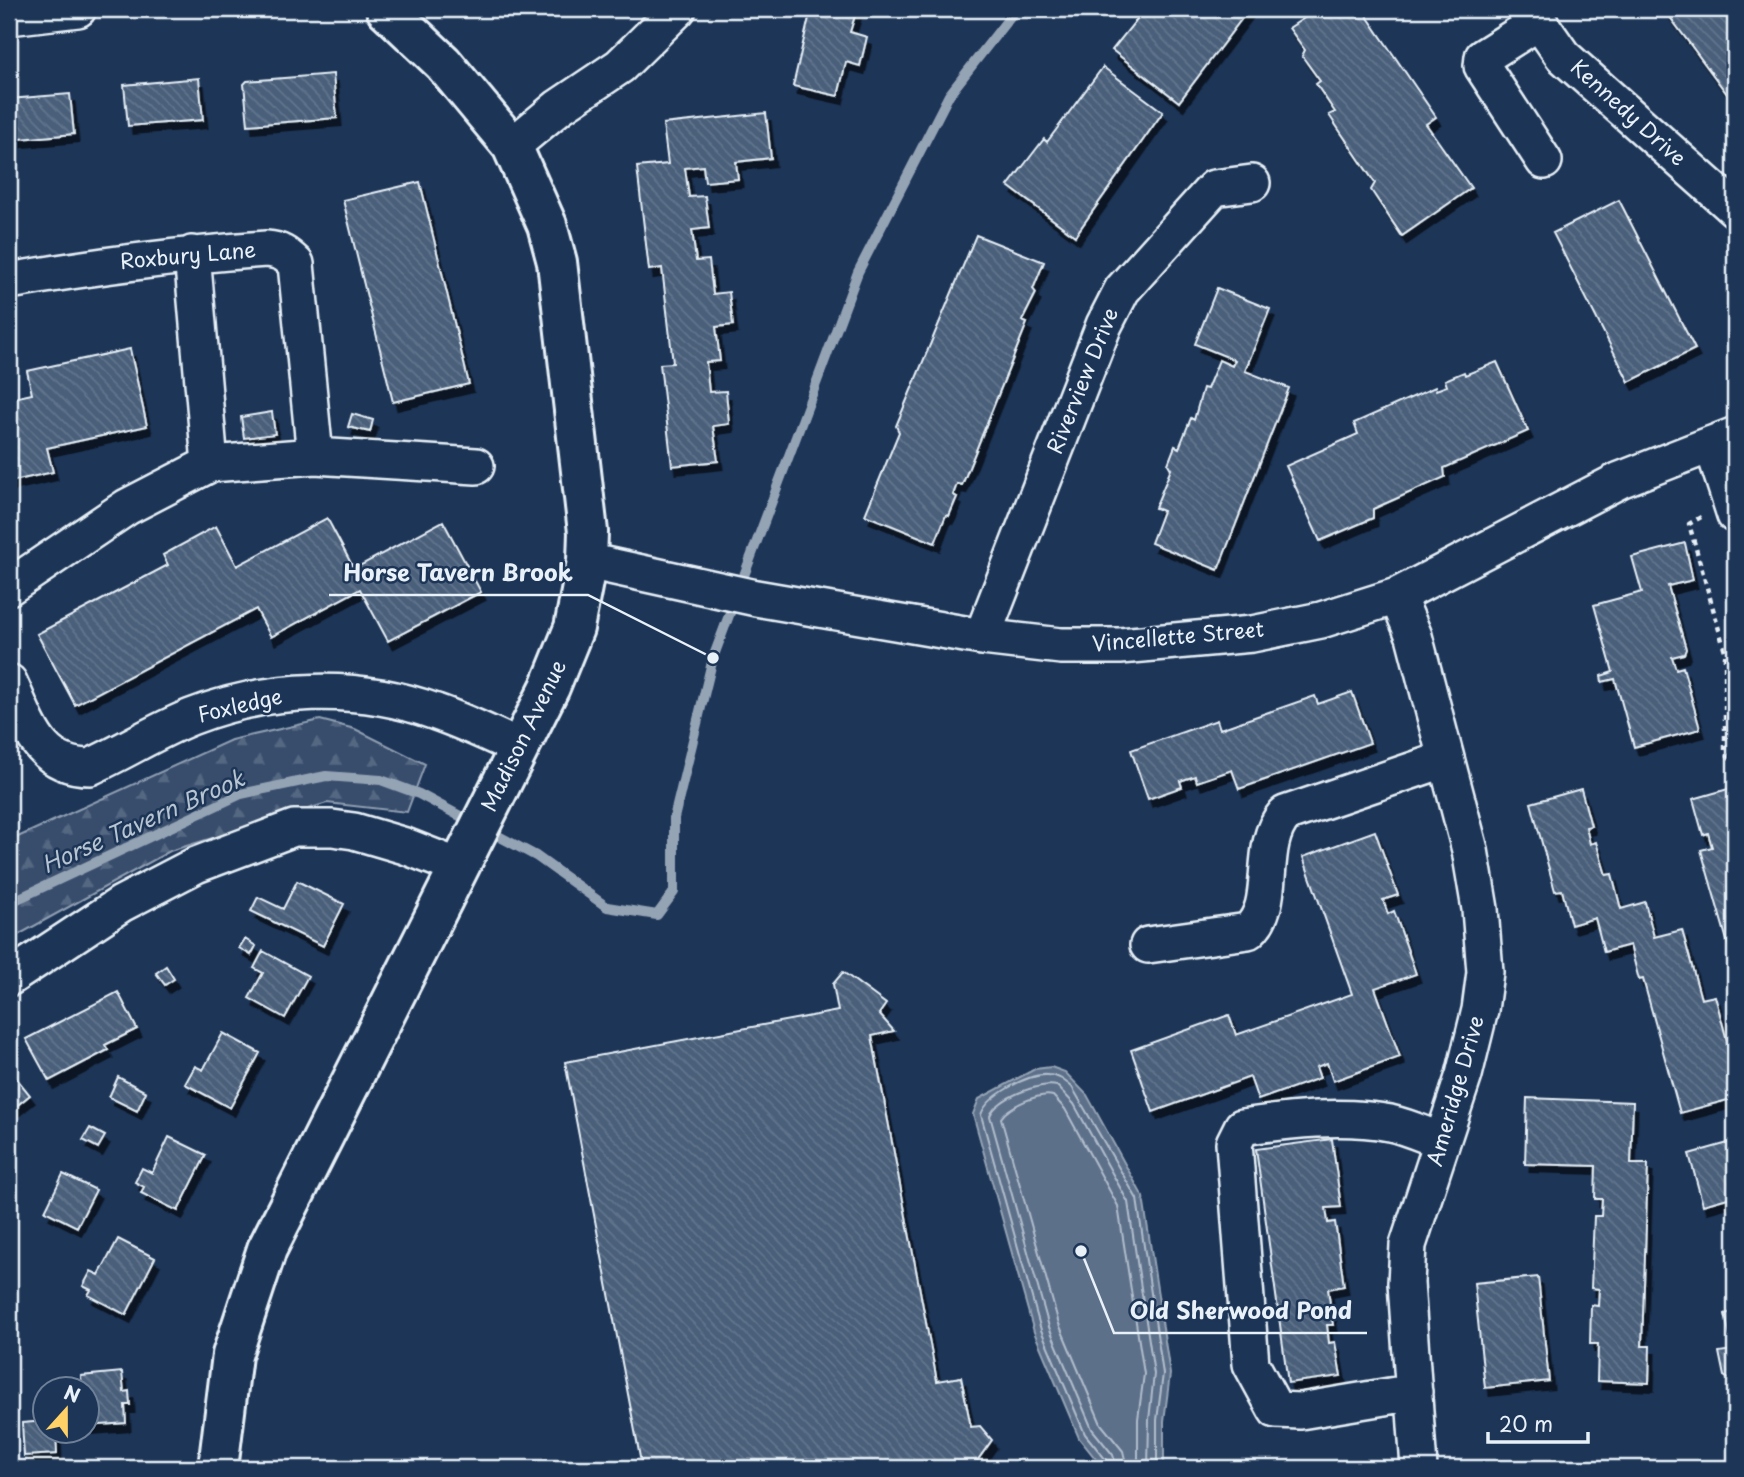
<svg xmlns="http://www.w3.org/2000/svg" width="1744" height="1477" font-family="'Playpen Sans',sans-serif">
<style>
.forest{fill:url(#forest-firs);stroke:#909fb2;stroke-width:2}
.water{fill:#5d7089;stroke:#95a4b5;stroke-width:2}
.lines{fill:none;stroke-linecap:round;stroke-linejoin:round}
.shore{stroke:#b0bdcc;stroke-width:2}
.stream{stroke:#95a4b5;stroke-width:10}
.building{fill:url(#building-back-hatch);stroke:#e8f1f8;stroke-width:2;filter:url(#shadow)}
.minor-casing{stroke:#e8f1f8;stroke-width:40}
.major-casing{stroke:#e8f1f8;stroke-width:44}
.path{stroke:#e8f1f8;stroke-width:4.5;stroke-dasharray:5 5;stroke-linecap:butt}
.minor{stroke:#1d3557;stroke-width:35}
.major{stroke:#1d3557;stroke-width:38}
.labels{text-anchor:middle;stroke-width:5;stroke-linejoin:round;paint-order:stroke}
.street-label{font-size:21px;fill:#e8f1f8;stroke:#1d3557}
.water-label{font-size:23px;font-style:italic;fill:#b7c4d1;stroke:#1d3557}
.leader{fill:none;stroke:#e8f1f8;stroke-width:2.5}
.callout-dot{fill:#e8f1f8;stroke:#1d3557;stroke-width:2.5}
.callout-label{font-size:23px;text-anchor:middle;font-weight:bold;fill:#e8f1f8;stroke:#1d3557;stroke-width:5;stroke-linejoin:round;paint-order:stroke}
</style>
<defs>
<pattern id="forest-firs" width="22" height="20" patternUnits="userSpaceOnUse" patternTransform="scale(1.75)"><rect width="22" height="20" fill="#374d6c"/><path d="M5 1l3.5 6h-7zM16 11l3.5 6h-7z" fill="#546782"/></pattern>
<pattern id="building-back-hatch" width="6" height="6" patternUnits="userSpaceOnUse" patternTransform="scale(1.75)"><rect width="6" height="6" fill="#495e7a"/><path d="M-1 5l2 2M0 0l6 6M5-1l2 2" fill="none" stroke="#63768e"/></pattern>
<filter id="shadow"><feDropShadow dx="4.5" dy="8" stdDeviation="0" flood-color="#0009"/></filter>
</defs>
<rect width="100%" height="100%" fill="#1d3557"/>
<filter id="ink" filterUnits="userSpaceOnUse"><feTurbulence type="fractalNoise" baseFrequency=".0143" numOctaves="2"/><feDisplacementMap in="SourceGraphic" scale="14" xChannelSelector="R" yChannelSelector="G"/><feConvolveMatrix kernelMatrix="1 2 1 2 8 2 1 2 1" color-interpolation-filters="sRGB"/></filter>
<g filter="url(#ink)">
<path class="forest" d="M320 720 355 729 425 764 407 812 327 803 170 851 9 940V841L231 740Z"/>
<path class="water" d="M1051 1067 1065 1072 1087 1095 1143 1197 1170 1374 1164 1421V1468H1103L1079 1438 1034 1332 973 1114 979 1099 1035 1069Z"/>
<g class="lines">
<path class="shore" d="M1108 1468 1106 1460 1085 1434 1041 1330 981 1115C986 1097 1028 1073 1048 1075 1058 1075 1065 1081 1072 1087L1137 1199 1163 1374 1157 1420V1468
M1117 1468 1113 1455 1092 1429 1049 1327 990 1116C995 1099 1040 1081 1057 1086L1074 1104 1128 1202 1154 1374 1149 1420 1148 1468
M1127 1468 1123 1451 1101 1424 1059 1324 1001 1118C1008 1107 1039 1092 1053 1096L1065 1109 1118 1206 1144 1374 1138 1419V1468"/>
<path class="stream" d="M487 830 536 856 607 907 657 915 674 892V818L713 658 858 272 949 95 1016 9
M9 903 241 794 326 776 381 780 419 794 473 823"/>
</g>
<path class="building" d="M811 9H857L850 32 867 37 860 66 846 62 838 96 793 86Z
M1145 9H1249L1179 102 1112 50Z
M1318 9H1362L1436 117 1426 124 1471 188 1402 236 1371 190 1375 183 1329 115 1335 112 1316 84 1320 81 1302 56 1305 50 1289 28Z
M1664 9H1735V100L1733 102Z
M1103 67 1163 112 1075 236 1008 186 1044 139 1047 142Z
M333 74 337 118 248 125 244 84 247 81Z
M199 78 203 120 128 126 124 85Z
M70 94 74 134 9 140V99Z
M766 113 771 158 736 162 738 179 705 182 703 166 685 168 689 197 705 196 709 228 692 230 696 261 709 260 713 294 729 292 733 325 716 327 720 361 706 362 709 392 726 391 729 424 713 426 718 461 672 466 660 364 673 363 662 268 649 270 637 167 668 164 663 124Z
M420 182 469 384 393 402 343 200Z
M1619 200 1695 349 1629 382 1553 233Z
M976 235 1044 262 1033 289 1036 293 1022 321 1027 323 962 485 957 484 953 495 957 497 949 516 946 515 935 543 865 515 899 432 896 426Z
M1217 288 1270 309 1245 371 1289 388 1218 570 1151 543 1163 511 1155 508 1171 469 1168 464 1175 446 1179 448 1191 418 1194 420 1203 388 1207 389 1219 360 1232 366 1235 360 1195 344Z
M130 349 147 426 47 448 53 472 9 482V399L32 394 27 371Z
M1497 362 1528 431 1444 468 1445 477 1373 509V518L1320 541 1286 466 1358 434 1354 423 1435 387 1436 390 1447 386 1445 380 1464 372 1465 375Z
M272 412 275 434 244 438 241 417Z
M352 414 373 420 370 432 348 427Z
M327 518 354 569 443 521 481 592 388 641 360 589 271 637 256 609 75 705 37 634 168 565 163 555 216 526 237 566Z
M1685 543 1693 580 1668 586 1686 649 1684 654 1672 657 1676 669 1683 667 1700 729 1634 747 1615 679 1602 682 1601 676 1613 672 1594 605 1642 592 1632 557Z
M1352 692 1370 743 1239 789 1232 770 1197 782 1195 776 1180 781 1182 787 1148 799 1131 750 1217 720 1220 729 1315 696 1318 704Z
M1735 787V949L1730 951 1701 850 1712 847 1708 833 1703 835 1693 799Z
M1581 789 1591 826 1586 827 1590 844 1596 842 1606 875 1612 874 1621 909 1645 902 1654 937 1682 930 1701 999 1715 996 1735 1070V1098L1680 1113 1643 979 1639 980 1630 945 1604 952 1595 918 1571 925 1562 890 1555 891 1531 803Z
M1375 831 1398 895 1383 900 1388 914 1394 911 1416 974 1375 988 1400 1057 1333 1081 1327 1063 1316 1067 1320 1078 1258 1100 1250 1077 1153 1112 1131 1050 1229 1015 1236 1035 1352 994 1303 857Z
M297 881 344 904 323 946 251 911 258 897 283 909Z
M245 939 256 946 251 955 239 948Z
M263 951 308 976 285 1018 249 998 263 973 254 968Z
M166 966 174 979 165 985 156 973Z
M843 972 886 1004 879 1014 894 1031 872 1036 937 1381 961 1377 971 1427 980 1426 992 1440 972 1468H642L565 1062 838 1011 833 984Z
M118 992 137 1029 105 1045 108 1050 49 1081 26 1039Z
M223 1033 260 1053 230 1108 185 1084 195 1066 203 1070Z
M9 1069 30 1095 9 1112Z
M118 1077 146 1092 137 1111 109 1097Z
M1527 1098 1633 1102 1631 1164H1648L1642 1346H1650L1649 1383 1597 1381 1598 1344H1590L1591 1305 1598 1306 1599 1289 1591 1288 1594 1216H1601L1602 1199H1595L1596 1166 1525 1164Z
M90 1128 105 1136 98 1148 83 1140Z
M169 1137 206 1155 178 1211 141 1193 144 1187 135 1182 142 1168 152 1173Z
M1332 1139 1341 1207 1326 1208 1328 1223 1335 1222 1344 1286 1328 1289 1333 1325H1327L1329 1343 1335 1342 1341 1376 1288 1383 1256 1149Z
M1735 1141V1196L1703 1205 1689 1154Z
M63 1174 96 1190 77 1227 45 1211Z
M118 1239 155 1258 126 1315 88 1295 91 1290 83 1286 91 1271 99 1275Z
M1538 1277 1549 1381 1485 1388 1474 1283Z
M1735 1311V1378L1729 1379 1724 1376 1719 1352 1733 1350 1725 1314Z
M122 1372 124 1392 129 1391 130 1405H125L126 1423 88 1426V1390H82L81 1376Z
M46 1421V1432H56L57 1454 24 1456 22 1423Z
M1346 1463 1347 1468H1313Z"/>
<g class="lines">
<defs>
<path id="minor" d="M1530 9 1563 56 1735 209
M9 17 78 9
M1537 23 1483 57 1482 66 1544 161
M512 146 559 107 620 66 678 9
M9 281C95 266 179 255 266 249 280 250 286 254 296 264L315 456
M1712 444 1735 515
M210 464 315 456 476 466
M587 561 756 598 982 637 1061 646H1120L1252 634 1321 620 1397 596 1620 480 1735 435
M9 587 127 507 210 464 192 254
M1397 596 1414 636 1470 850 1480 909 1485 972 1480 1010 1464 1075 1408 1245 1406 1283 1419 1468
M982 637 1104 325 1122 290 1214 188 1252 183
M9 682C28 722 37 767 90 767 125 751 156 731 191 717 268 687 358 683 436 712 465 722 492 735 520 748
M1148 945 1248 931C1280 904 1255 848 1285 814L1446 759
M9 978 121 904 196 865 294 828H332L354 831 405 846 459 867
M1414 1392 1300 1411 1276 1410 1251 1364 1234 1143 1242 1127C1289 1120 1344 1114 1390 1123 1408 1127 1425 1135 1442 1141"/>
<path id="major" d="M218 1468 232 1355 267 1249 550 687 574 628 587 561 588 532 557 262 547 225 512 146 443 63 386 9"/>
</defs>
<use href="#minor" class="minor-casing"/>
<use href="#major" class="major-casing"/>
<path class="path" d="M1701 517 1689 524 1725 651V751L1735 766
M1726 716 1735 720"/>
<use href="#minor" class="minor"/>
<use href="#major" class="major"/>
</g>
</g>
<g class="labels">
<g class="street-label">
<text transform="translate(1628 113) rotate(42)" y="7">Kennedy Drive</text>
<text transform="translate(188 256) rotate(-5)" y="7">Roxbury Lane</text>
<text transform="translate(1083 381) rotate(-68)" y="7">Riverview Drive</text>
<text transform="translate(1178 637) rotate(-5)" y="7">Vincellette Street</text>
<text transform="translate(240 706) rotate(-13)" y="7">Foxledge</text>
<text transform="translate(524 736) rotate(-64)" y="7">Madison Avenue</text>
<text transform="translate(1456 1091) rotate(-74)" y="7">Ameridge Drive</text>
</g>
<g class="water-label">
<text transform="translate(143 822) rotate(-24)" y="8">Horse Tavern Brook</text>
</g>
</g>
<path class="leader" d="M713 658L588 595H329M1081 1251L1114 1333H1367"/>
<g class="callout-dot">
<circle cx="713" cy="658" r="7"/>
<circle cx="1081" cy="1251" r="7"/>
</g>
<g class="callout-label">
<text x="458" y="581">Horse Tavern Brook</text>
<text x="1241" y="1319">Old Sherwood Pond</text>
</g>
<rect width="1744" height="1477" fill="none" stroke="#1d3557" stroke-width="35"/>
<rect x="18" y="18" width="1709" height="1442" fill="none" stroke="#e8f1f8" stroke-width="2.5" filter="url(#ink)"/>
<g transform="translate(66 1410) rotate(21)"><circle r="33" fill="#1d3557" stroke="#6e8097" stroke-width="2"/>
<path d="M0-5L12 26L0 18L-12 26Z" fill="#ffd166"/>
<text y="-10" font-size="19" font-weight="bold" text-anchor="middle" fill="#e8f1f8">N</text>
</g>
<path d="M1488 1432v10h100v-10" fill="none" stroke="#e8f1f8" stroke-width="3.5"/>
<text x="1499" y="1432" font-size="21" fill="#e8f1f8" stroke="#1d3557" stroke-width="5" paint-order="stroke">20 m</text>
</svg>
